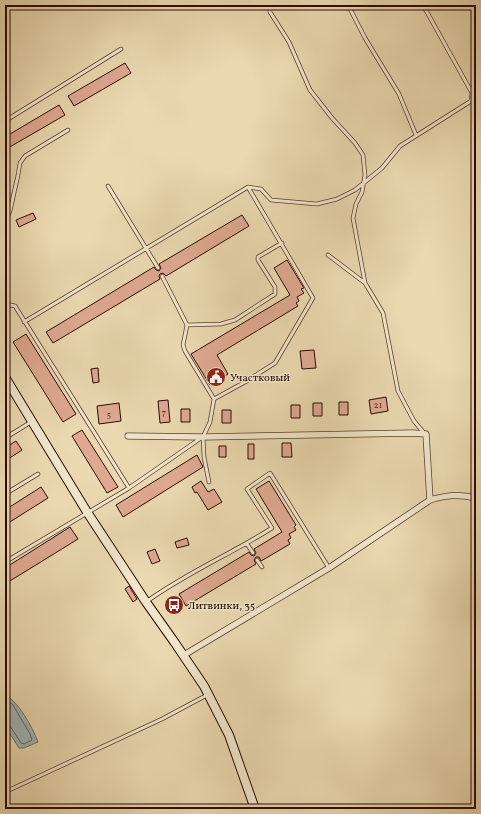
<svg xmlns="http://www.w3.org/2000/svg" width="481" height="814" font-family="Vollkorn,serif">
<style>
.water{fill:#9eb6b8;stroke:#70726e}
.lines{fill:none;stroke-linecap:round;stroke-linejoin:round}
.shore{stroke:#64605c;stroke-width:1}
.building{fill:#dea891;stroke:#2b0b00}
.lane-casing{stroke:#5b3e2c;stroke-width:4.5}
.street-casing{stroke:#5b3e2c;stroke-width:7}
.secondary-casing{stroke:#2b0b00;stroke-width:10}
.lane{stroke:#f1e6cc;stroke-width:3}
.street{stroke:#f1e6cc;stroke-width:5.5}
.secondary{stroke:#f1e6cc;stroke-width:8}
.labels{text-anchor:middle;stroke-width:3;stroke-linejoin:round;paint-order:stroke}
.number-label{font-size:9px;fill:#583224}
.poi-label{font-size:11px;fill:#2b0b00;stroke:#f1e6cc;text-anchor:start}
</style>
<rect width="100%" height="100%" fill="#ead8b0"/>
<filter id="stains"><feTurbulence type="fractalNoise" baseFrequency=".005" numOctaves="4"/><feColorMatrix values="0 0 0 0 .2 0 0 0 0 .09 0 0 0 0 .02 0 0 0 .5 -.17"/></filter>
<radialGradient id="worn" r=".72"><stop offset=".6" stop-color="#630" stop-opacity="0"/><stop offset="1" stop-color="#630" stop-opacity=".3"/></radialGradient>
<path class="water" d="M5 694C19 703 32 726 38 742L24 748H19L5 726Z"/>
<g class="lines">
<path class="shore" d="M5 699 13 705 30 734 32 740 24 744 21 743 10 726 5 725"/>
</g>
<path class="building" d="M125 63 131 73 74 106 68 96Z
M59 105 65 115 8 148 5 143V137Z
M33 213 36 219 19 227 16 220Z
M242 215 249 226 166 276 163 273 160 274 159 276 160 279 53 343 46 332 154 267 156 270 159 271 161 268 159 264Z
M287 260 304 288 301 289 304 293 297 297 299 301 296 303 298 306 217 355 228 374 210 385 191 354 290 295 274 268Z
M26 334 76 414 63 422 13 342Z
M314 350 316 368 302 369 300 351Z
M98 368 99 382 93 383 91 369Z
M386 397 388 411 371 414 369 400Z
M168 400 170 422 160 423 158 401Z
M339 402H348V415H339Z
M119 403 121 421 99 424 97 406Z
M313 403H322V416H313Z
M291 405H300V418H291Z
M181 409H190V422H181Z
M222 410H231V423H222Z
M82 430 118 487 107 493 72 436Z
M16 441 22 450 5 461V448Z
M282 443H291L292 457H282Z
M248 444H254V459H248Z
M219 446H226V457H219Z
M197 455 203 467 123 517 116 505Z
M201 481 208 492 214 489 222 502 208 510 197 492 195 493 192 487Z
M269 481 296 525 294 527 296 530 289 534 291 538 288 540 290 544 261 561 259 557H256L254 560 256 564 186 606 179 594 249 552 251 555 254 556 256 553 254 549 282 532 256 489Z
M41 487 48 498 5 525V510Z
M70 527 78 539 5 584V568Z
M187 538 189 545 177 548 175 542Z
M155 549 160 561 152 564 147 552Z
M129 586 137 599 133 602 125 589Z"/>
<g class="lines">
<defs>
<path id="lane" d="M270 5V12L289 42 310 90 332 118 355 143 363 155 365 175 362 192 356 204 353 218 365 283
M348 5 365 38 399 94 416 135
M5 121 121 49
M108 186 158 268
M5 223 10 211 18 175 20 163 25 156 68 130
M328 255 365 283 383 313 398 391 414 421 425 434
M162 276 187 325 183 345 185 351 214 399
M5 308 11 305 15 306 129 488
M24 322 248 187 261 189 271 200 317 204 337 199 355 190 382 168 400 146 471 101 472 93 423 5
M187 325 221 324 235 320 275 294V287L258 260V257L282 243
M5 438 31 422
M209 482 204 457 203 437 210 422 214 399 245 382 275 363 313 298 248 187
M5 494 38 474
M247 544 253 553
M257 560 262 567
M5 562 129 488 201 438
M146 602C186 573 231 554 272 528L247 489 270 473 329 568
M5 792 162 719 207 695"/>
<path id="street" d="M128 436 203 437 413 433 426 434 430 500
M184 655 329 568 430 500C447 495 458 494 476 498"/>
<path id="secondary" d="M5 377 87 512 146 602 175 643 204 686 229 735 255 809"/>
</defs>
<use href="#lane" class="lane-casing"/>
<use href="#street" class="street-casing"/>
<use href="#secondary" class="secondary-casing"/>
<use href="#lane" class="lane"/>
<use href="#street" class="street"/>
<use href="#secondary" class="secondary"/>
</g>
<defs>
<symbol id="civic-disc" viewBox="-11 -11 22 22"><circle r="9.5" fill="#8f2418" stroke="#f1e6cc"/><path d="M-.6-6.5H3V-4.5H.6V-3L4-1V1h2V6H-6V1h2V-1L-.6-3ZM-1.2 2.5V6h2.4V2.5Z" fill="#fff"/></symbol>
<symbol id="bus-disc" viewBox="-11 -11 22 22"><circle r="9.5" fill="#8f2418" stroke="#f1e6cc"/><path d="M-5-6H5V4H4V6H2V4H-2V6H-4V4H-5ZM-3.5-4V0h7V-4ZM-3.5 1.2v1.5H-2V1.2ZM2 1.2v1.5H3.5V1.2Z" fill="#fff"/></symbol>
</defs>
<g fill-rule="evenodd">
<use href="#civic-disc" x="205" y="366" width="22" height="22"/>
<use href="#bus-disc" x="163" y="594" width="22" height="22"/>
</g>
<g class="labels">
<g class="number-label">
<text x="378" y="408">21</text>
<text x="164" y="415">7</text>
<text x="109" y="417">5</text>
</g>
<g class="poi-label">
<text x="230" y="381">Участковый</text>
<text x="188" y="609">Литвинки, 35</text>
</g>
</g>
<rect width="481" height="814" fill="none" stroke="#ead8b0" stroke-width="20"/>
<rect x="6" y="6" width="469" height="802" fill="none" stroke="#2b0b00" stroke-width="2"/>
<rect x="10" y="10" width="461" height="794" fill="none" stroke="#2b0b00"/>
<rect width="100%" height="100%" filter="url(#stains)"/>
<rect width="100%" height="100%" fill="url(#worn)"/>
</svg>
